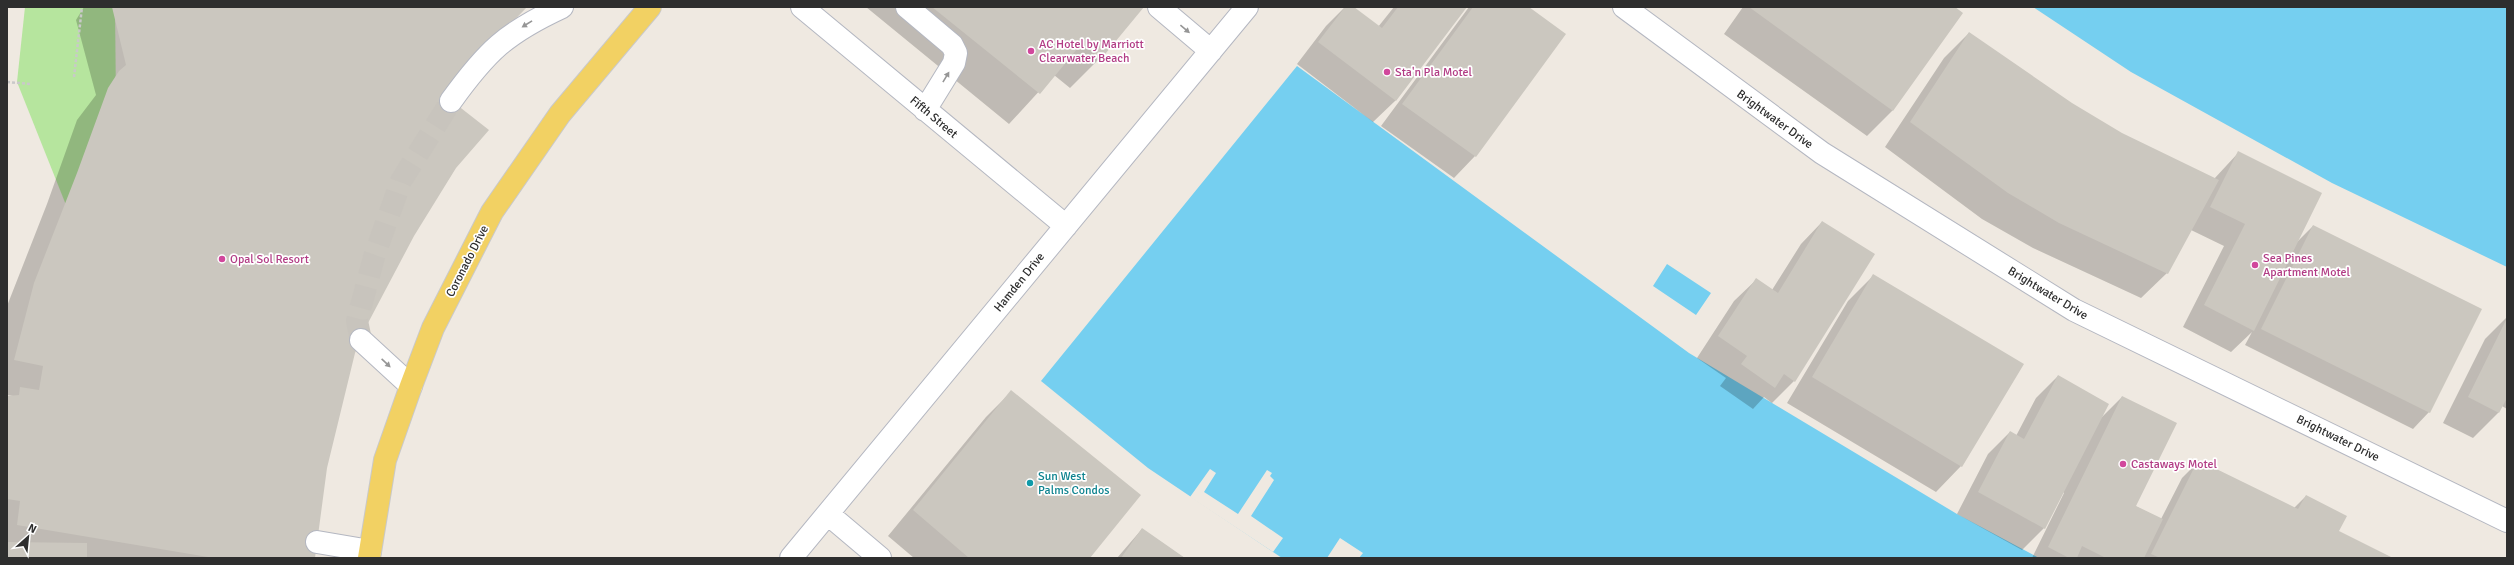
<svg xmlns="http://www.w3.org/2000/svg" width="2514" height="565" font-family="Signika,sans-serif">
<style>
.green{fill:#b6e59e}
.water{fill:#75cff0}
.pier{fill:#efe9e1}
.shadow{fill:#0003}
.building{fill:#cbc7bf}
.lines{fill:none;stroke-linecap:round;stroke-linejoin:round}
.minor-tunnel{stroke:#c8c4bd;stroke-width:22;stroke-dasharray:22 11;stroke-linecap:butt}
.minor-casing{stroke:#b4b7c1;stroke-width:24}
.major-casing{stroke:#c9c9c9;stroke-width:24}
.path{stroke:#c9c9c9;stroke-width:2.5;stroke-dasharray:3 2;stroke-linecap:butt}
.minor{stroke:#fff;stroke-width:22}
.major{stroke:#f2d163;stroke-width:22}
.oneway{fill:#969696}
.hotel-dot{fill:#d1479c;stroke:#fff;stroke-width:1.5}
.culture-dot{fill:#0f9aa8;stroke:#fff;stroke-width:1.5}
.labels{text-anchor:middle;stroke-width:3.5;stroke-linejoin:round;paint-order:stroke}
.hotel-label{font-size:12px;fill:#b23c85;stroke:#fff;text-anchor:start}
.street-label{font-size:12px;fill:#2e2e2e;stroke:#fff}
.culture-label{font-size:12px;fill:#0d838f;stroke:#fff;text-anchor:start}
</style>
<rect width="100%" height="100%" fill="#efe9e1"/>
<path class="green" d="M25 7H115L116 104 72 220 17 82Z"/>
<path class="water" d="M2033 7H2507V267L2332 183 2131 72Z
M1297 66 1689 353 1957 514 2039 558H1282L1148 468 1041 381Z
M1667 264 1711 293 1696 315 1653 286Z"/>
<path class="pier" d="M1210 469 1216 473 1204 492 1238 514 1267 470 1272 473 1270 476 1274 480 1251 516 1283 538 1273 552 1190 497Z
M1340 538 1363 553 1359 558H1327Z"/>
<path class="shadow" d="M84 7H525L442 95 456 167 413 235 367 322 354 353 326 468 314 558H7V397L13 396 7 395V306L47 204 77 120 96 95 76 20Z
M866 7H1142L1100 58 1070 88 1054 75 1009 124Z
M1345 7H1352L1378 27 1394 7H1465L1395 101 1373 122 1297 64 1326 26Z
M1469 7H1527L1475 156 1454 178 1381 126Z
M1743 7H1954L1962 13 1892 111 1867 136 1724 34Z
M1969 33 2072 104 2121 134 2214 179 2239 152 2297 242 2313 226 2480 309 2429 412 2413 429 2245 345 2252 332 2231 352 2183 327 2224 246 2191 230 2167 273 2141 298 2033 248 1982 219 1885 147 1944 58Z
M1822 222 1794 381 1772 403 1764 397 1753 409 1720 386 1726 378 1697 358 1734 301 1756 280 1772 290 1801 244Z
M1873 276 1961 466 1936 492 1787 403 1848 301Z
M2507 317V409L2502 406 2498 413 2473 438 2443 423 2485 339Z
M2058 376 2101 418 2122 397 2135 506 2161 519 2182 478 2198 462 2294 508 2306 496 2337 532 2392 558H2032L2064 493 2063 492 2044 528 2022 550 1957 514 1988 454 2010 432 2016 436 2036 398Z
M1011 392 1089 558H914L888 536 986 417Z
M1142 529 1184 558H1117Z"/>
<path class="building" d="M112 7H527L443 94 489 130 456 168 414 236 368 323 355 353 327 468 315 558H214L17 525 20 501 7 499V396L19 395 20 387 39 390 43 366 14 360 34 283 77 173 108 88 119 71 126 65Z
M932 7H1144L1101 59 1082 43 1040 94Z
M1345 7H1354L1382 28 1398 7H1467L1396 101 1318 42Z
M1473 7H1529L1566 34 1476 157 1402 104Z
M1749 7H1955L1963 13 1893 111Z
M1969 32 2072 103 2122 133 2219 180 2168 274 2059 223 2008 193 1910 122Z
M2238 151 2322 193 2254 331 2204 305 2245 224 2210 207Z
M1822 221 1875 254 1795 382 1784 374 1775 388 1741 364 1747 356 1718 336 1756 278 1778 293Z
M2313 225 2482 309 2430 413 2261 329Z
M1873 274 2024 364 1962 467 1812 377Z
M2507 318V398L2499 413 2468 397Z
M2058 375 2109 404 2045 529 1978 492 2010 431 2024 439Z
M1011 390 1141 495 1090 558H969L913 510Z
M2122 396 2177 423 2136 506 2163 519 2144 558H2106L2082 546 2077 558H2069L2048 547Z
M2198 460 2298 509 2306 495 2347 516 2339 531 2393 558H2160L2151 554Z
M1142 528 1185 558H1121Z
M7 542 87 543V558H7Z"/>
<g class="lines">
<path class="minor-tunnel" d="M361 340 357 321 374 257 401 181 451 101"/>
<defs>
<path id="minor" d="M802 7 1066 226
M907 7 952 45 956 53 954 63 925 110
M1159 7 1211 51
M1624 7 1822 153 2074 310 2507 521
M451 101C487 51 506 33 562 7
M361 340 411 386
M828 514 880 558
M317 542 370 551
M791 558 1247 7"/>
<path id="major" d="M369 558 385 460 411 386 433 328 492 212 560 114 650 7"/>
</defs>
<use href="#minor" class="minor-casing"/>
<use href="#major" class="major-casing"/>
<path class="path" d="M74 77 82 7
M7 82 31 84"/>
<use href="#minor" class="minor"/>
<use href="#major" class="major"/>
</g>
<defs><path id="oneway-solid" d="M-6-.8H1V-3.2L6.5 0L1 3.2V.8H-6Z"/></defs>
<g class="oneway">
<use href="#oneway-solid" transform="translate(527 24) rotate(148)"/>
<use href="#oneway-solid" transform="translate(1185 29) rotate(40)"/>
<use href="#oneway-solid" transform="translate(946 77) rotate(-59)"/>
<use href="#oneway-solid" transform="translate(386 363) rotate(43)"/>
</g>
<g class="hotel-dot">
<circle cx="1031" cy="51" r="4"/>
<circle cx="1387" cy="72" r="4"/>
<circle cx="222" cy="259" r="4"/>
<circle cx="2255" cy="265" r="4"/>
<circle cx="2123" cy="464" r="4"/>
</g>
<circle class="culture-dot" cx="1030" cy="483" r="4"/>
<g class="labels">
<g class="hotel-label">
<text x="1039" y="48">AC Hotel by Marriott<tspan x="1039" dy="14">Clearwater Beach</tspan></text>
<text x="1395" y="76">Sta'n Pla Motel</text>
<text x="2263" y="262">Sea Pines<tspan x="2263" dy="14">Apartment Motel</tspan></text>
<text x="230" y="263">Opal Sol Resort</text>
<text x="2131" y="468">Castaways Motel</text>
</g>
<g class="street-label">
<text transform="translate(934 117) rotate(40)" y="4">Fifth Street</text>
<text transform="translate(1775 119) rotate(36)" y="4">Brightwater Drive</text>
<text transform="translate(467 261) rotate(-63)" y="4">Coronado Drive</text>
<text transform="translate(1019 282) rotate(-51)" y="4">Hamden Drive</text>
<text transform="translate(2048 293) rotate(31)" y="4">Brightwater Drive</text>
<text transform="translate(2338 438) rotate(26)" y="4">Brightwater Drive</text>
</g>
<g class="culture-label">
<text x="1038" y="480">Sun West<tspan x="1038" dy="14">Palms Condos</tspan></text>
</g>
</g>
<rect width="2514" height="565" fill="none" stroke="#2e2e2e" stroke-width="16"/>
<g transform="translate(28 537) rotate(27)" stroke="#ffffff" stroke-width="3" paint-order="stroke">
<path d="M0-3L7 15L0 10L-7 15Z" fill="#2e2e2e"/>
<text y="-6" font-size="11" font-weight="bold" text-anchor="middle" fill="#2e2e2e">N</text>
</g>
</svg>
